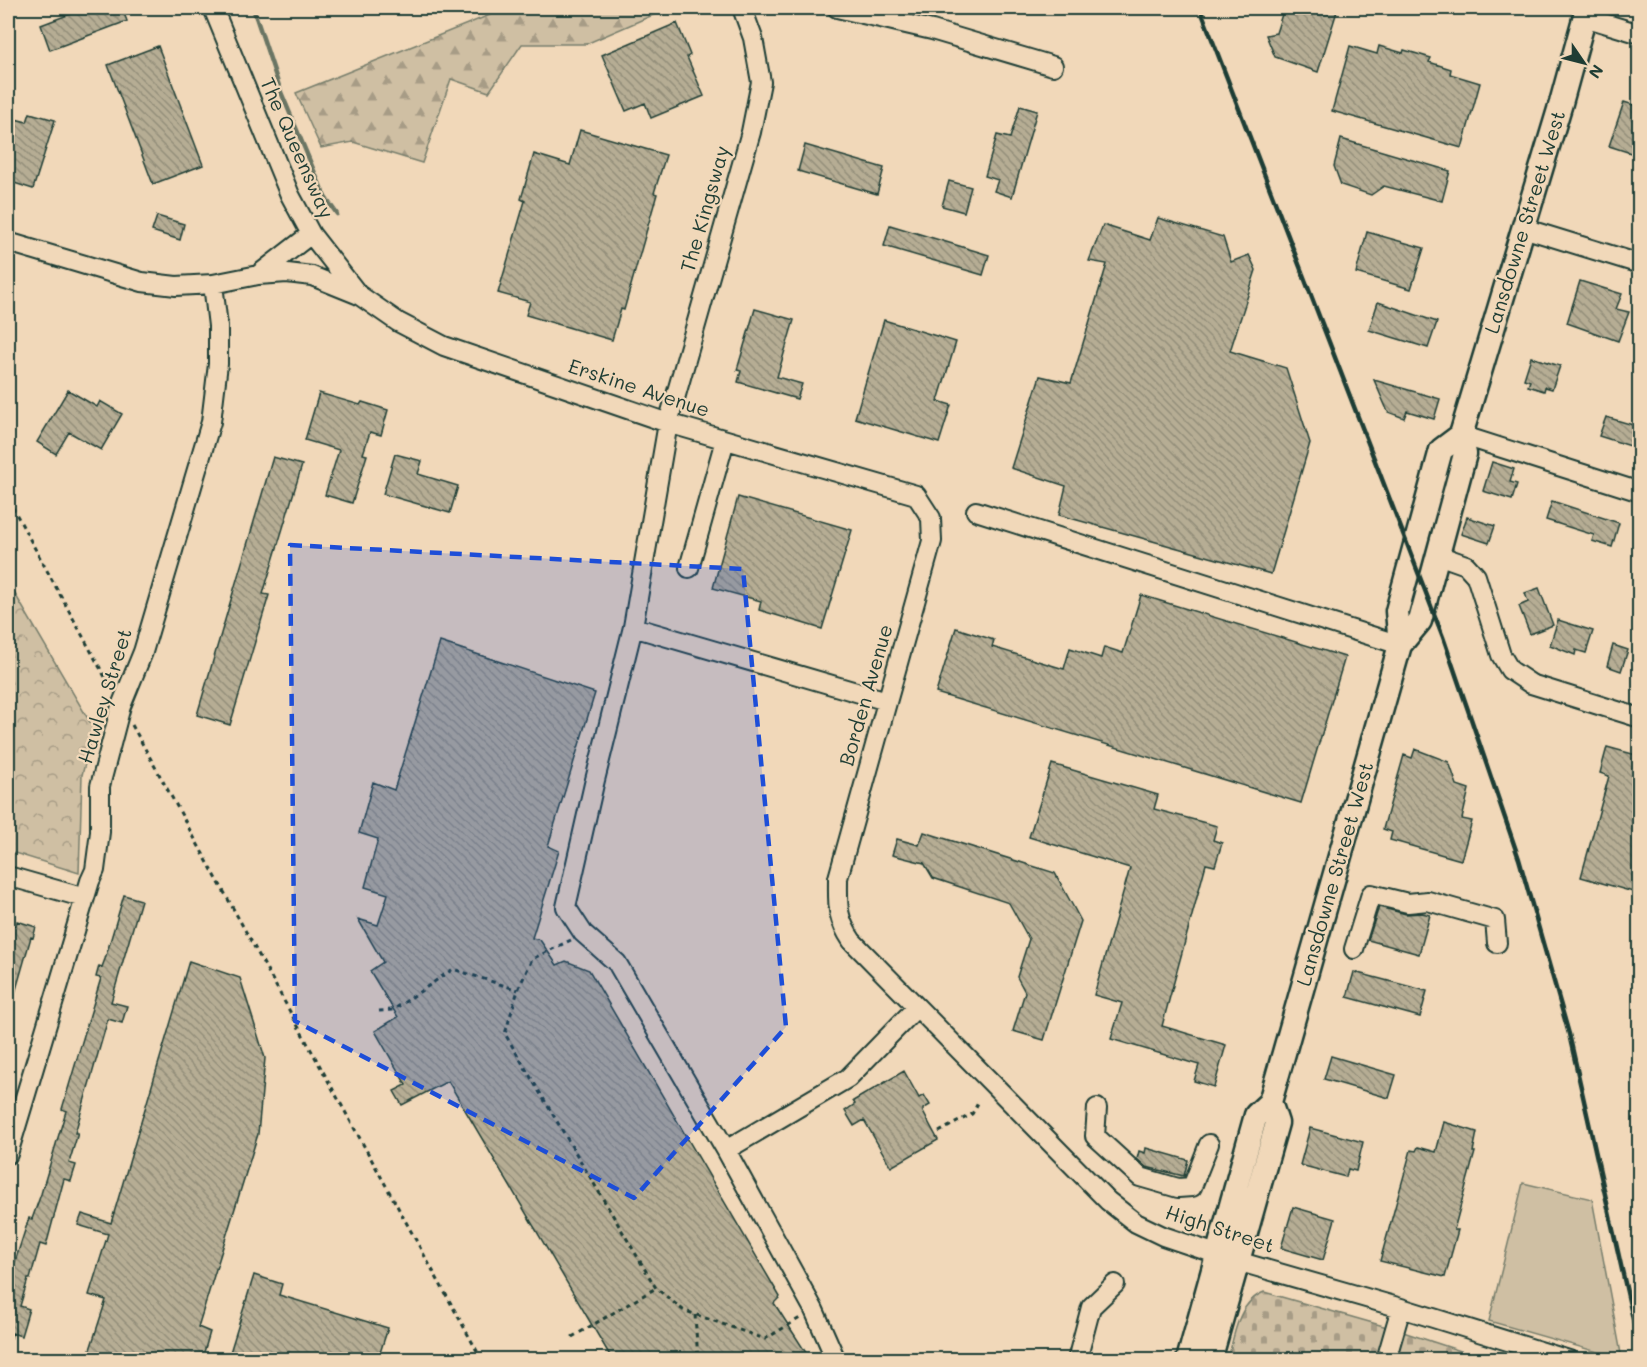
<svg xmlns="http://www.w3.org/2000/svg" width="1647" height="1367" font-family="Mali,sans-serif">
<style>
.grass{fill:#cfbfa3;stroke:#777e6c;stroke-width:1.5}
.forest{fill:url(#forest-firs);stroke:#777e6c;stroke-width:1.5}
.cemetery{fill:url(#cemetery-stones);stroke:#777e6c;stroke-width:1.5}
.park{fill:url(#park-crowns);stroke:#777e6c;stroke-width:1.5}
.lines{fill:none;stroke-linecap:round;stroke-linejoin:round}
.stream{stroke:#6b7564;stroke-width:4.5}
.building{fill:url(#building-back-hatch);stroke:#1f3d34;stroke-width:1.5}
.minor-casing{stroke:#1f3d34;stroke-width:22}
.major-casing{stroke:#1f3d34;stroke-width:27}
.path{stroke:#1f3d34;stroke-width:3;stroke-dasharray:4.5 4.5;stroke-linecap:butt}
.minor{stroke:#f1d8b9;stroke-width:18}
.major{stroke:#f1d8b9;stroke-width:22}
.rail{stroke:#1f3d34;stroke-width:4.5}
.marked{fill:#1d4ed8;fill-opacity:0.2;stroke:#1d4ed8;stroke-width:4.5;stroke-dasharray:12 8;stroke-linejoin:round}
.labels{text-anchor:middle;stroke-width:4.5;stroke-linejoin:round;paint-order:stroke}
.street-label{font-size:20px;fill:#1f3d34;stroke:#f1d8b9}
</style>
<defs>
<pattern id="forest-firs" width="22" height="20" patternUnits="userSpaceOnUse" patternTransform="scale(1.5)"><rect width="22" height="20" fill="#cfbfa3"/><path d="M5 1l3.5 6h-7zM16 11l3.5 6h-7z" fill="#a79c86"/></pattern>
<pattern id="cemetery-stones" width="16" height="16" patternUnits="userSpaceOnUse" patternTransform="scale(1.5)"><rect width="16" height="16" fill="#cfbfa3"/><path d="M2 7V4a2 2 0 0 1 4 0v3zM10 15v-3a2 2 0 0 1 4 0v3z" fill="#a79c86"/></pattern>
<pattern id="park-crowns" width="20" height="18" patternUnits="userSpaceOnUse" patternTransform="scale(1.5)"><rect width="20" height="18" fill="#cfbfa3"/><path d="M2 6a3 3 0 1 1 6 0M12 15a3 3 0 1 1 6 0" fill="none" stroke="#a79c86"/></pattern>
<pattern id="building-back-hatch" width="6" height="6" patternUnits="userSpaceOnUse" patternTransform="scale(1.5)"><rect width="6" height="6" fill="#b6ad94"/><path d="M-1 5l2 2M0 0l6 6M5-1l2 2" fill="none" stroke="#938e7a"/></pattern>
</defs>
<rect width="100%" height="100%" fill="#f1d8b9"/>
<filter id="ink" filterUnits="userSpaceOnUse"><feTurbulence type="fractalNoise" baseFrequency=".0167" numOctaves="2"/><feDisplacementMap in="SourceGraphic" scale="12" xChannelSelector="R" yChannelSelector="G"/><feConvolveMatrix kernelMatrix="1 2 1 2 8 2 1 2 1" color-interpolation-filters="sRGB"/></filter>
<g filter="url(#ink)">
<path class="grass" d="M1523 1183 1592 1199 1622 1359 1489 1321Z"/>
<path class="forest" d="M507 8H669L586 44H522L489 92 451 79 422 163 353 142 321 148 296 93Z"/>
<path class="cemetery" d="M1264 1292 1394 1329 1485 1359 1228 1360C1234 1335 1238 1302 1264 1292Z"/>
<path class="park" d="M8 582 94 729 82 775 79 873 8 851Z"/>
<g class="lines">
<path class="stream" d="M253 8 281 92 325 197 337 214"/>
</g>
<path class="building" d="M86 8H122L127 21 50 50 41 25Z
M1284 8H1338L1318 72 1275 57 1266 35 1276 33Z
M677 23 690 55 687 57 704 96 651 118 645 103 626 111 602 55Z
M158 46 203 165 153 184 108 65Z
M1350 46 1377 54 1379 46 1403 53 1404 50 1431 58 1429 62 1451 69 1450 74 1480 83 1462 148 1332 111Z
M1624 102 1640 107V156L1609 146Z
M1020 106 1037 111 1012 197 994 191 998 180 985 176 997 135 1010 138Z
M30 113 55 120 33 189 8 181V143L15 119 27 122Z
M580 130 666 155 654 193 657 194 624 310 621 309 612 340 526 315 530 302 498 293 525 201 521 199 534 154 570 165Z
M1341 139 1450 171 1442 201 1384 186 1371 195 1341 185 1334 166Z
M805 145 884 168 877 194 798 171Z
M949 181 971 187 964 212 942 206Z
M157 216 184 224 180 240 152 231Z
M1158 218 1223 237 1231 262 1249 255 1256 270 1230 351 1286 368 1310 443 1271 574 1059 515 1066 486 1011 468 1040 376 1071 383 1107 264 1089 261 1103 225 1150 240Z
M890 225 989 255 983 275 884 246Z
M1367 232 1424 248 1411 289 1356 273Z
M1580 281 1622 294 1616 309 1629 312 1618 341 1567 323Z
M1378 302 1437 322 1428 348 1369 330Z
M755 309 794 320 777 377 802 384 797 399 738 382 741 371 737 370Z
M884 320 956 342 938 401 951 405 939 443 855 418Z
M1531 357 1560 366 1552 389 1545 387 1544 391 1528 386 1530 381 1524 379Z
M1374 380 1440 399 1434 419 1407 411 1404 418 1388 412Z
M68 390 97 407 100 401 122 414 101 450 69 432 56 454 37 442Z
M319 393 360 405 362 402 388 410 381 435 370 432 363 454 367 455 352 503 325 495 339 450 305 440Z
M1606 417 1640 427V449L1599 436Z
M395 454 422 461 418 474 458 486 450 513 383 494Z
M273 457 302 465 263 594 269 595 230 725 197 715Z
M1492 462 1514 469 1510 482 1517 484 1512 500 1483 491Z
M738 497 852 530 822 629 759 610 761 601 713 588Z
M1552 501 1619 523 1612 547 1592 541 1594 535 1546 520Z
M1467 517 1495 526 1489 543 1461 534Z
M1539 588 1553 625 1530 634 1519 606 1528 602 1525 593Z
M1141 595 1345 657 1301 803 936 693 956 628 994 640 992 647 1064 669 1070 648 1101 658 1104 647 1123 653Z
M1558 620 1593 631 1586 653 1576 650 1575 655 1550 645Z
M440 642 595 693 548 846 559 851 532 938 540 940 557 965 566 961 589 970 780 1297 774 1303 810 1359H612L448 1081 402 1105 394 1091 406 1085 375 1031 398 1017 370 971 383 962 358 919 378 925 388 894 365 887 378 839 359 833 373 782 394 790Z
M1613 645 1628 650 1621 671 1607 666Z
M1607 747 1640 756V894L1581 877 1609 776 1600 773Z
M1415 749 1449 762 1457 785 1469 789 1462 819 1472 821 1461 860 1390 840 1392 832 1383 829 1404 755 1412 758Z
M1052 764 1158 795 1154 809 1217 826 1213 840 1222 843 1215 866 1206 864 1162 1026 1226 1045 1214 1087 1194 1081 1199 1065 1111 1039 1122 1003 1094 995 1130 868 1029 837Z
M924 832 1055 873 1081 921 1044 1040 1013 1031 1025 992 1017 977 1029 939 1009 903 933 878 924 863 892 855 897 839 919 845Z
M124 895 141 900 111 1002 127 1006 122 1023 108 1019 75 1133H78L69 1163 76 1165 71 1181 64 1179 46 1246 40 1244 30 1279H28L20 1306 29 1309 21 1336 12 1333 11 1338 8 1337V1289L11 1274 29 1218 32 1219 41 1194 66 1111 62 1109 101 978 96 977 99 966 102 967 105 959Z
M1379 907 1406 914 1422 913 1430 915 1419 954 1368 940Z
M17 921 36 927 33 938 31 937 11 1007H8V952L12 937 8 935V923L16 926Z
M189 961 240 978 265 1058 258 1134 198 1327 210 1332 202 1359H87L106 1300 89 1295 108 1234 78 1225 82 1214 111 1223Z
M1354 972 1427 991 1420 1017 1347 997Z
M1331 1056 1396 1075 1389 1098 1324 1079Z
M904 1071 919 1098 924 1095 930 1105 923 1109V1112L938 1140 891 1167 864 1120 854 1126 845 1111 855 1104 853 1101Z
M1444 1122 1477 1132 1473 1152H1475L1454 1230H1458L1445 1277 1380 1261 1411 1150 1416 1151 1418 1147 1436 1152Z
M1310 1128 1363 1142 1356 1171 1348 1169 1346 1177 1300 1165Z
M1146 1148 1188 1160 1184 1176 1146 1167 1137 1159 1139 1151 1145 1153Z
M1293 1207 1335 1219 1323 1260 1281 1248Z
M254 1275 282 1284 279 1295 388 1328 378 1359H228Z"/>
<g class="lines">
<defs>
<path id="minor" d="M213 8 290 195 311 234 357 293
M742 8 753 38 761 82 751 132 668 423 633 627 594 784 566 907 583 933 617 963 726 1150 848 1078 917 1007
M837 8 932 30 1053 66
M1584 17 1640 34
M1523 228 1640 264
M8 242 142 282 176 286 213 284 258 275 311 234
M258 275 287 273 312 276 359 295 398 322 444 346 668 423 916 495 931 518 932 541 838 878C838 905 836 917 852 941L1108 1201 1136 1223 1163 1236 1237 1261 1401 1308 1569 1360
M1461 435 1640 492
M976 511 1400 645
M1438 555 1466 565 1476 576 1501 655 1510 670 1531 684 1640 718
M689 568 725 440
M633 627 887 701
M8 876 85 898
M1354 949 1371 894 1408 903 1428 901 1495 920 1497 943
M1097 1108 1095 1136 1140 1177 1178 1188 1192 1187 1209 1144
M726 1150 814 1310 836 1360
M8 1154 90 881 95 870 100 832V786L121 706 143 652 211 422 218 364V326L213 284
M1077 1360 1091 1307 1115 1284
M1386 1360 1401 1308"/>
<path id="major" d="M1400 645 1420 621 1465 454 1461 435 1561 103 1587 8
M1188 1360 1256 1115 1270 1102 1400 645 1397 611 1441 450 1461 435
M1210 1360 1277 1123 1270 1102"/>
</defs>
<use href="#minor" class="minor-casing"/>
<use href="#major" class="major-casing"/>
<path class="path" d="M1559 10 1560 8
M8 499 111 688
M132 725 482 1360
M571 940 532 959 518 990 505 1034 656 1288 683 1310 765 1339 800 1318
M379 1011 393 1010 453 969 518 990
M939 1132 972 1114 978 1103
M695 1315 698 1360
M572 1337 656 1288"/>
<use href="#minor" class="minor"/>
<use href="#major" class="major"/>
<path class="rail" d="M1200 8 1443 637 1519 859 1569 1034 1640 1350"/>
</g>
</g>
<path class="marked" d="M290 545 743 569 786 1027 634 1198 295 1021Z"/>
<g class="labels">
<g class="street-label">
<text transform="translate(297 148) rotate(66)" y="7">The Queensway</text>
<text transform="translate(705 209) rotate(-74)" y="7">The Kingsway</text>
<text transform="translate(1525 222) rotate(-73)" y="7">Lansdowne Street West</text>
<text transform="translate(639 388) rotate(18)" y="7">Erskine Avenue</text>
<text transform="translate(866 695) rotate(-74)" y="7">Borden Avenue</text>
<text transform="translate(105 696) rotate(-73)" y="7">Hawley Street</text>
<text transform="translate(1335 874) rotate(-74)" y="7">Lansdowne Street West</text>
<text transform="translate(1220 1229) rotate(18)" y="7">High Street</text>
</g>
</g>
<rect width="1647" height="1367" fill="none" stroke="#f1d8b9" stroke-width="30"/>
<rect x="15" y="15" width="1617" height="1337" fill="none" stroke="#1f3d34" stroke-width="2" filter="url(#ink)"/>
<g transform="translate(1584 63) rotate(125)" stroke="#f1d8b9" stroke-width="4.5" paint-order="stroke">
<path d="M0-4.5L10 22L0 15L-10 22Z" fill="#1f3d34"/>
<text y="-9" font-size="16" font-weight="bold" text-anchor="middle" fill="#1f3d34">N</text>
</g>
</svg>
